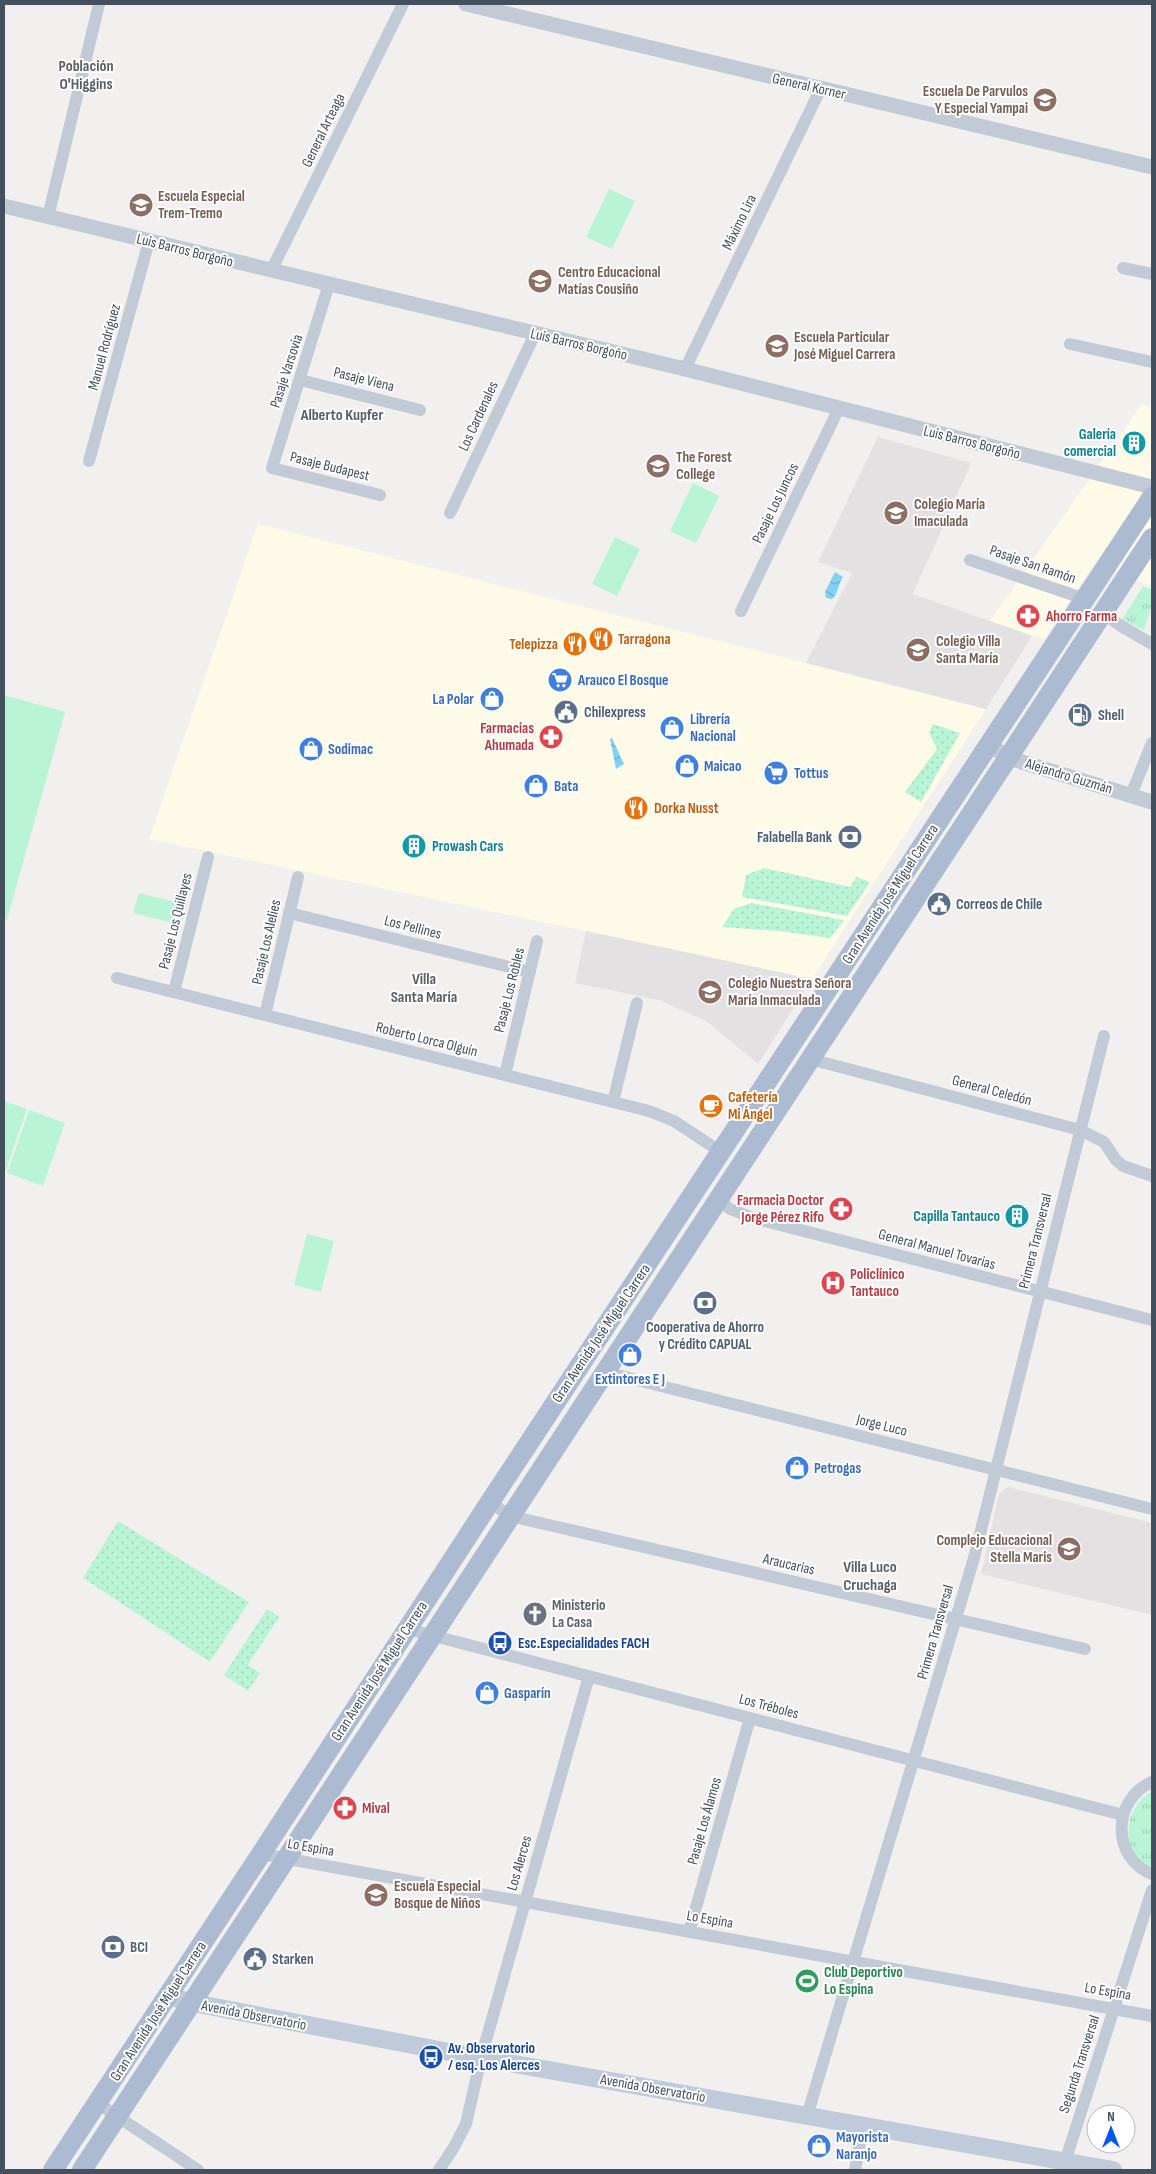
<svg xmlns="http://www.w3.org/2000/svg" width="1156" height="2174" font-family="'Sofia Sans Condensed',sans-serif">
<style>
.commercial{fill:#fefae8}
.education{fill:#e3e1e1}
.grass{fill:url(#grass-dots)}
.park{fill:url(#park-tufts)}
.garden{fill:#b9f4d6}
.water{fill:url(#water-waves)}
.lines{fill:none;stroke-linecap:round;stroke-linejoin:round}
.minor{stroke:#c2cad6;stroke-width:12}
.tertiary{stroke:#c2cad6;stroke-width:15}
.secondary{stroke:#c0cada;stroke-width:18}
.primary{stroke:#acbbd1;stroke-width:20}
.labels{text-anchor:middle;stroke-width:4;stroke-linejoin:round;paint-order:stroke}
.street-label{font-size:15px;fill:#45505f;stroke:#fff}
.education-label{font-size:15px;font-weight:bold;fill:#785e54;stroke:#fff;text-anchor:start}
.culture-label{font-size:15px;font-weight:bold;fill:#0d838f;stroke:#fff;text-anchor:end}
.health-label{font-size:15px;font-weight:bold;fill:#be3a42;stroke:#fff;text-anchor:start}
.food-label{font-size:15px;font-weight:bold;fill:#c56008;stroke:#fff;text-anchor:start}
.shop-label{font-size:15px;font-weight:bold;fill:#366cbe;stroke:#fff;text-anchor:start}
.service-label{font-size:15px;font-weight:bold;fill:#4e5e75;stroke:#fff;text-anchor:start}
.worship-label{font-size:15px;font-weight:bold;fill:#5b616d;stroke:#fff;text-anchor:start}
.transit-label{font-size:15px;font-weight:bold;fill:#164399;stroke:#fff;text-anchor:start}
.leisure-label{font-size:15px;font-weight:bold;fill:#27864d;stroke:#fff;text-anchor:start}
.neighbourhood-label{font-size:16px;font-weight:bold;fill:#5b5f65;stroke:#fff}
</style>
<defs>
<pattern id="grass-dots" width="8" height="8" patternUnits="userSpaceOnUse" patternTransform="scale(1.25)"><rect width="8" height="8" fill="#b9f4d6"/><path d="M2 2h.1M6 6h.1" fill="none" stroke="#a0d3ba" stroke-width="1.8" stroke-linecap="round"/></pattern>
<pattern id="park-tufts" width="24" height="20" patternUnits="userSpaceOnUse" patternTransform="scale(1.25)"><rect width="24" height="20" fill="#b9f4d6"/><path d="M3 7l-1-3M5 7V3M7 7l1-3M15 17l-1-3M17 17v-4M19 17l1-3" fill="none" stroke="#a0d3ba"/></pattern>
<pattern id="water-waves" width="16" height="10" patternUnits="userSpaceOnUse" patternTransform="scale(1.25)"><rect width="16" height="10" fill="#82d2f6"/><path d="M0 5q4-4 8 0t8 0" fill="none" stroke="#6cadca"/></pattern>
</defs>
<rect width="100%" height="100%" fill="#f2f0ef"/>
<path class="commercial" d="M1142 404 1152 408V587L1097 560 1044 639 990 621Z
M258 524 986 709 812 979 149 839Z"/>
<path class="education" d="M878 437 971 463 913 594 1032 636 986 709 806 663 852 573 818 562Z
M586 931 812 979 758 1064 706 1021 659 1000 575 983Z
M1008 1487 1152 1523V1615L981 1574 999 1494Z"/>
<path class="grass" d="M933 724 960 733 921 802 905 792 937 749 929 733Z
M764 868 850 887 856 877 870 882 847 916 742 897 746 875Z
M751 903 844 920 830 938 779 931 722 927 734 909Z
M118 1521 249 1602 210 1662 83 1578Z
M267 1609 279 1617 248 1665 260 1673 248 1691 224 1675Z"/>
<path class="park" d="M1143 586 1152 590V605L1144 630 1122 620Z
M1152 1791V1867C1118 1851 1123 1808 1152 1791Z"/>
<path class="garden" d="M609 189 635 201 612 249 586 237Z
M693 483 719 496 696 543 670 531Z
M615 537 640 549 617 596 592 584Z
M4 695 65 712 7 920 4 919Z
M139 893 187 905 181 925 133 913Z
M4 1101 27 1109 5 1173 4 1172Z
M29 1110 65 1123 43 1186 7 1173Z
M307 1234 334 1241 321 1292 294 1285Z"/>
<path class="water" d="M835 572 843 577C838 584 838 594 832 599L826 598 825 592Z
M612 738 624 764 616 769 610 739Z"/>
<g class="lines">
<path class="minor" d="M48 217 99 4
M1123 268 1152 274
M271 271 403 4
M329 284 272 468 380 495
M1070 344 1152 362
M685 369 821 88
M300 380 420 410
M89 461 149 241
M450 513 535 334
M970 560 1085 599
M741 611 839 408
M1103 613 1121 626 1152 644
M1131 795 1152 743
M289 913 530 972
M117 978 649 1111 674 1121 721 1152
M174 992 208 857
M265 1015 298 877
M810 1059 1080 1130 1104 1142 1116 1160 1123 1166 1152 1176
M505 1075 537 941
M613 1102 637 1003
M718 1199 730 1209 753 1218 1152 1320
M605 1372 1152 1509
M490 1502 510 1516 1085 1649
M407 1629 1123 1815
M1152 1782C1112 1799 1111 1858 1152 1874
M261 1854 1152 2016
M689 1932 750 1718
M97 2103 198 2170
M807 2116 974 1558 1104 1036
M1065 2162 1152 1890
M439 2170 454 2147 466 2124 481 2058 589 1676
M855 2170 863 2126"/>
<path class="tertiary" d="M466 4 1152 167
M4 206 685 369 1152 487
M988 744 1009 758 1152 802"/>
<path class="secondary" d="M168 1996 193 2003 481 2058 1113 2170"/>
<path class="primary" d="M53 2170 261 1854 490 1502 1152 497
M82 2170 1152 538"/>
</g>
<defs>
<symbol id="school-disc" viewBox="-11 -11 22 22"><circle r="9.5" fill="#8d6e63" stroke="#fff"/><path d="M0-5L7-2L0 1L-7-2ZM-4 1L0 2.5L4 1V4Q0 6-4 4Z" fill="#fff"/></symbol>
<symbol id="building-disc" viewBox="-11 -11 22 22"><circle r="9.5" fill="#0f9aa8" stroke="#fff"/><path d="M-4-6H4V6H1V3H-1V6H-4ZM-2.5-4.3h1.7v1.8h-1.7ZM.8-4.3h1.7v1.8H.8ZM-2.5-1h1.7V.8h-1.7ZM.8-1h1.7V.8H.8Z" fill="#fff"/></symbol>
<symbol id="pharmacy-disc" viewBox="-11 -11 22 22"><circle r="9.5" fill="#e0444e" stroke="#fff"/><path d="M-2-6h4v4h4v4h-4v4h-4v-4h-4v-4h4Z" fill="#fff"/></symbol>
<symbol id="restaurant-disc" viewBox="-11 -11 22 22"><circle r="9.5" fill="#e8710a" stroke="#fff"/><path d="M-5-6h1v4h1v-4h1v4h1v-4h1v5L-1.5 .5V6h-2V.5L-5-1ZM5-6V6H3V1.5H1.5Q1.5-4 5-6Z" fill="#fff"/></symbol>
<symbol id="supermarket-disc" viewBox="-11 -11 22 22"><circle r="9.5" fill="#3f7fe0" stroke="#fff"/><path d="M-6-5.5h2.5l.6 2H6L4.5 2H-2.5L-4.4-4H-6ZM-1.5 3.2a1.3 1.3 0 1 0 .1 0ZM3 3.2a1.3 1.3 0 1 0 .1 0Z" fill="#fff"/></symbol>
<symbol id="shop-disc" viewBox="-11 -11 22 22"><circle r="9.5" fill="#3f7fe0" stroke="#fff"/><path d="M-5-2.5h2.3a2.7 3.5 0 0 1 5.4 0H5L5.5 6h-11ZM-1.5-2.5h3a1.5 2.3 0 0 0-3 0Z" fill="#fff"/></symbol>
<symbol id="civic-disc" viewBox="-11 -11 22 22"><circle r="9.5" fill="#5c6f8a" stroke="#fff"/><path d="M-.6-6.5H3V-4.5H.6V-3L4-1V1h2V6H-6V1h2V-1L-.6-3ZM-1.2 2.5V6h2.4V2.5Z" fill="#fff"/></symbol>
<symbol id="fuel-disc" viewBox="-11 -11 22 22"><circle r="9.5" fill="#5c6f8a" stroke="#fff"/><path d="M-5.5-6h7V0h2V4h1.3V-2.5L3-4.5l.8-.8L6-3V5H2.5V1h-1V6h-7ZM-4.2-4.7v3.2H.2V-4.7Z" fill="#fff"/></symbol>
<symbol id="bank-disc" viewBox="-11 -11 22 22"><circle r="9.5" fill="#5c6f8a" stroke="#fff"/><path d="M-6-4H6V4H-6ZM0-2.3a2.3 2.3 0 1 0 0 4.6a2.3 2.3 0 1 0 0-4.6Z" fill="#fff"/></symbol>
<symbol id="cafe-disc" viewBox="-11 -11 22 22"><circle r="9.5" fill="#e8710a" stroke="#fff"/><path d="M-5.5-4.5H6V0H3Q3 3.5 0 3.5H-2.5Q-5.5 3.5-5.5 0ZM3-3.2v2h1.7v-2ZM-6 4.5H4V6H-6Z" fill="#fff"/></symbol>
<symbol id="hospital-disc" viewBox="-11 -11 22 22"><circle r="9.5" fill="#e0444e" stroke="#fff"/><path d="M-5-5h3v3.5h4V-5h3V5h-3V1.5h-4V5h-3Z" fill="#fff"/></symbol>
<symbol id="church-disc" viewBox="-11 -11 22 22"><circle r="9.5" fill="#6b7280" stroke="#fff"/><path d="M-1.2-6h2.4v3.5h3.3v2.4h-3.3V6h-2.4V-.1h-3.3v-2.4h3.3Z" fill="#fff"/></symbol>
<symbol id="bus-disc" viewBox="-11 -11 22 22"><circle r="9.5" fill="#1a4fb4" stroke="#fff"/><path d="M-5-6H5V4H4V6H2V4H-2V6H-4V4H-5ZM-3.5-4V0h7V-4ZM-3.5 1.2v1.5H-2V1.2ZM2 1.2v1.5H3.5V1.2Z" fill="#fff"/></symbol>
<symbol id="stadium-disc" viewBox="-11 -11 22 22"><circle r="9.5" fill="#2e9e5b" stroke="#fff"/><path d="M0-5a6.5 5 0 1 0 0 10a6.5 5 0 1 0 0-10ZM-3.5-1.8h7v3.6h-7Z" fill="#fff"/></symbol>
</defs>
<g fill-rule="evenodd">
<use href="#school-disc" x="1031" y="86" width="28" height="28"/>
<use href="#school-disc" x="127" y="191" width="28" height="28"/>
<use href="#school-disc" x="526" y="267" width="28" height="28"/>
<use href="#school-disc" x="763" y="332" width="28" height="28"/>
<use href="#building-disc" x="1120" y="429" width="28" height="28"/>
<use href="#school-disc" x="644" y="452" width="28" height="28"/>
<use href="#school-disc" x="882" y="499" width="28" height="28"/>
<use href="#pharmacy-disc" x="1014" y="602" width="28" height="28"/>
<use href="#restaurant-disc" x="587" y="625" width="28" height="28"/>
<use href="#restaurant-disc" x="561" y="630" width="28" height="28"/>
<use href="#school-disc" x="904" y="636" width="28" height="28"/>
<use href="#supermarket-disc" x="546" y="666" width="28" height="28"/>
<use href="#shop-disc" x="478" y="685" width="28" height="28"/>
<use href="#civic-disc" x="552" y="698" width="28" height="28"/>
<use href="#fuel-disc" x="1066" y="701" width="28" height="28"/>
<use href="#shop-disc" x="658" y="714" width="28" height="28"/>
<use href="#pharmacy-disc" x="537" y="723" width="28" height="28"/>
<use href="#shop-disc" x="297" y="735" width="28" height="28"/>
<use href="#shop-disc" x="673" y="752" width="28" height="28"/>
<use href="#supermarket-disc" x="762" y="759" width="28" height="28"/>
<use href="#shop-disc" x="522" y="772" width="28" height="28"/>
<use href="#restaurant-disc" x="622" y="794" width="28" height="28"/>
<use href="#bank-disc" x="836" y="823" width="28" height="28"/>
<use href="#building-disc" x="400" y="832" width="28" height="28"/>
<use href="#civic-disc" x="925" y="890" width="28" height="28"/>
<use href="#school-disc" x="696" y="978" width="28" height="28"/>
<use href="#cafe-disc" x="697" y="1092" width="28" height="28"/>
<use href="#pharmacy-disc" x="827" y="1195" width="28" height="28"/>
<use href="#building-disc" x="1003" y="1202" width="28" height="28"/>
<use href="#hospital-disc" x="819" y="1269" width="28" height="28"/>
<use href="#bank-disc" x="691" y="1289" width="28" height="28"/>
<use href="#shop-disc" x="616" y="1341" width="28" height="28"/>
<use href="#shop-disc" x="783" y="1454" width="28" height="28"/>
<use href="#school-disc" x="1055" y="1535" width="28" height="28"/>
<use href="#church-disc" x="521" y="1600" width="28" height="28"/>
<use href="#bus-disc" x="486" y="1629" width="28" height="28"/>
<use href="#shop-disc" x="473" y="1679" width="28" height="28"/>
<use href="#pharmacy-disc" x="331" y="1794" width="28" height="28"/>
<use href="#school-disc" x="362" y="1881" width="28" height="28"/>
<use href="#bank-disc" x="99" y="1933" width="28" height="28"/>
<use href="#civic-disc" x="241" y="1945" width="28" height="28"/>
<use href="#stadium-disc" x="793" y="1967" width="28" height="28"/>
<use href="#bus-disc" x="417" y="2043" width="28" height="28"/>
<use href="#shop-disc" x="805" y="2132" width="28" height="28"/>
</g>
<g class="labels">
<g class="street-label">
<text transform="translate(809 86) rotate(13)" y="5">General Korner</text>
<text transform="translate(323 130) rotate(-64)" y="5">General Arteaga</text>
<text transform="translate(739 222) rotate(-64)" y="5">Máximo Lira</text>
<text transform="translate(185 250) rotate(14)" y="5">Luis Barros Borgoño</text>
<text transform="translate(579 344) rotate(13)" y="5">Luis Barros Borgoño</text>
<text transform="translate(104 347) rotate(-75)" y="5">Manuel Rodríguez</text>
<text transform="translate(286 371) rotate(-72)" y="5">Pasaje Varsovia</text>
<text transform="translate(364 379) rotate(14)" y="5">Pasaje Viena</text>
<text transform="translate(478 416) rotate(-65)" y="5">Los Cardenales</text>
<text transform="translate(972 442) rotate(14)" y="5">Luis Barros Borgoño</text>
<text transform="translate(330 466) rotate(14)" y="5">Pasaje Budapest</text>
<text transform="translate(775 503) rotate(-64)" y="5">Pasaje Los Juncos</text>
<text transform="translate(1033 564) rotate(19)" y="5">Pasaje San Ramón</text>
<text transform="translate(1069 776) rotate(17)" y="5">Alejandro Guzmán</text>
<text transform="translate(890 894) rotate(-57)" y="5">Gran Avenida José Miguel Carrera</text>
<text transform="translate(175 921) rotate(-76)" y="5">Pasaje Los Quillayes</text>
<text transform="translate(413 927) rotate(14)" y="5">Los Pellines</text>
<text transform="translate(266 942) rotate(-77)" y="5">Pasaje Los Alelies</text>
<text transform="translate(509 990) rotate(-76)" y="5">Pasaje Los Robles</text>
<text transform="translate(427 1039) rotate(14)" y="5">Roberto Lorca Olguín</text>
<text transform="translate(992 1090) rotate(15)" y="5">General Celedón</text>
<text transform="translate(1035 1241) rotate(-76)" y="5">Primera Transversal</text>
<text transform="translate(937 1249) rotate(15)" y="5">General Manuel Tovarias</text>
<text transform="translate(601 1333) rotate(-56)" y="5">Gran Avenida José Miguel Carrera</text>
<text transform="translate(882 1425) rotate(14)" y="5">Jorge Luco</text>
<text transform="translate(789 1564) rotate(13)" y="5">Araucarias</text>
<text transform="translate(935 1632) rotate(-74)" y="5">Primera Transversal</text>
<text transform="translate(379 1671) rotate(-57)" y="5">Gran Avenida José Miguel Carrera</text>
<text transform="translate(769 1706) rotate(15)" y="5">Los Tréboles</text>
<text transform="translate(704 1821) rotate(-74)" y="5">Pasaje Los Álamos</text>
<text transform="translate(311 1847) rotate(10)" y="5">Lo Espina</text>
<text transform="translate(519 1863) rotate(-74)" y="5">Los Alerces</text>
<text transform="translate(710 1919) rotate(10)" y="5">Lo Espina</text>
<text transform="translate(1108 1991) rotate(10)" y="5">Lo Espina</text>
<text transform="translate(158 2011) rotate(-57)" y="5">Gran Avenida José Miguel Carrera</text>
<text transform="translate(254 2015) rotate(11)" y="5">Avenida Observatorio</text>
<text transform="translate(1079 2064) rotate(-72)" y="5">Segunda Transversal</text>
<text transform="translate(653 2088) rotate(10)" y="5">Avenida Observatorio</text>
</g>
<g class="education-label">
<text x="1028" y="96" text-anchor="end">Escuela De Parvulos<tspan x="1028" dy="17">Y Especial Yampai</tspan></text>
<text x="158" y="201">Escuela Especial<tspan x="158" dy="17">Trem-Tremo</tspan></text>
<text x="558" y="277">Centro Educacional<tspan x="558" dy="17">Matías Cousiño</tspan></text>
<text x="794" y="342">Escuela Particular<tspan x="794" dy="17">José Miguel Carrera</tspan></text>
<text x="676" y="462">The Forest<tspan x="676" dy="17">College</tspan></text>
<text x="914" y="509">Colegio María<tspan x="914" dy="17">Imaculada</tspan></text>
<text x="936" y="646">Colegio Villa<tspan x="936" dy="17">Santa María</tspan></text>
<text x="728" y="988">Colegio Nuestra Señora<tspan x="728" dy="17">María Inmaculada</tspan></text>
<text x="1052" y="1545" text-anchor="end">Complejo Educacional<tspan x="1052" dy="17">Stella Maris</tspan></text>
<text x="394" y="1891">Escuela Especial<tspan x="394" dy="17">Bosque de Niños</tspan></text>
</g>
<g class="culture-label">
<text x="1116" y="439">Galería<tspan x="1116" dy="17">comercial</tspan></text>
<text x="432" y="851" text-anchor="start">Prowash Cars</text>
<text x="1000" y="1221">Capilla Tantauco</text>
</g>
<g class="health-label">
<text x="1046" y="621">Ahorro Farma</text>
<text x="534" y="733" text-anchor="end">Farmacias<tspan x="534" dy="17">Ahumada</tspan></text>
<text x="824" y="1205" text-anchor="end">Farmacia Doctor<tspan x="824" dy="17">Jorge Pérez Rifo</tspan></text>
<text x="850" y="1279">Policlínico<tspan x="850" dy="17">Tantauco</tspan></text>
<text x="362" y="1813">Mival</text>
</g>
<g class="food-label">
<text x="618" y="644">Tarragona</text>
<text x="558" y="649" text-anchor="end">Telepizza</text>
<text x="654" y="813">Dorka Nusst</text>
<text x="728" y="1102">Cafetería<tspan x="728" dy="17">Mi Ángel</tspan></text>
</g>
<g class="shop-label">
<text x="578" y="685">Arauco El Bosque</text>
<text x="474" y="704" text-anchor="end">La Polar</text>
<text x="690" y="724">Librería<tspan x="690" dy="17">Nacional</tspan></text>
<text x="328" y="754">Sodimac</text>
<text x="704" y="771">Maicao</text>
<text x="794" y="778">Tottus</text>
<text x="554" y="791">Bata</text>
<text x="630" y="1384" text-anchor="middle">Extintores E J</text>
<text x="814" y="1473">Petrogas</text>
<text x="504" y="1698">Gasparín</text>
<text x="836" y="2142">Mayorista<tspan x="836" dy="17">Naranjo</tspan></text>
</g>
<g class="service-label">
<text x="584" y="717">Chilexpress</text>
<text x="1098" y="720">Shell</text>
<text x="832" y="842" text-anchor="end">Falabella Bank</text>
<text x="956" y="909">Correos de Chile</text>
<text x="705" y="1332" text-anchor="middle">Cooperativa de Ahorro<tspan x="705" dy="17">y Crédito CAPUAL</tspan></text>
<text x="130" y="1952">BCI</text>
<text x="272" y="1964">Starken</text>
</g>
<g class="worship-label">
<text x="552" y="1610">Ministerio<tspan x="552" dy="17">La Casa</tspan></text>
</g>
<g class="transit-label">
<text x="518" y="1648">Esc.Especialidades FACH</text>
<text x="448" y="2053">Av. Observatorio<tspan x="448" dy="17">/ esq. Los Alerces</tspan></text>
</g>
<g class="leisure-label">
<text x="824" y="1977">Club Deportivo<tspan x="824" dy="17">Lo Espina</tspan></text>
</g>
<g class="neighbourhood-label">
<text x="86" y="71">Población<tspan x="86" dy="18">O'Higgins</tspan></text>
<text x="342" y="420">Alberto Kupfer</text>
<text x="424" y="984">Villa<tspan x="424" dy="18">Santa María</tspan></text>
<text x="870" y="1572">Villa Luco<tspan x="870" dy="18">Cruchaga</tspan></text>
</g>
</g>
<rect width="1156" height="2174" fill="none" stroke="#45505f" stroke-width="10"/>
<g transform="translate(1111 2129)"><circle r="24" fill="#ffffff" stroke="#b5b9bf"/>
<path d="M0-4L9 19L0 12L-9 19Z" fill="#0556f7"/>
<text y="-8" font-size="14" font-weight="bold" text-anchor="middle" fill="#45505f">N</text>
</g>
</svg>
